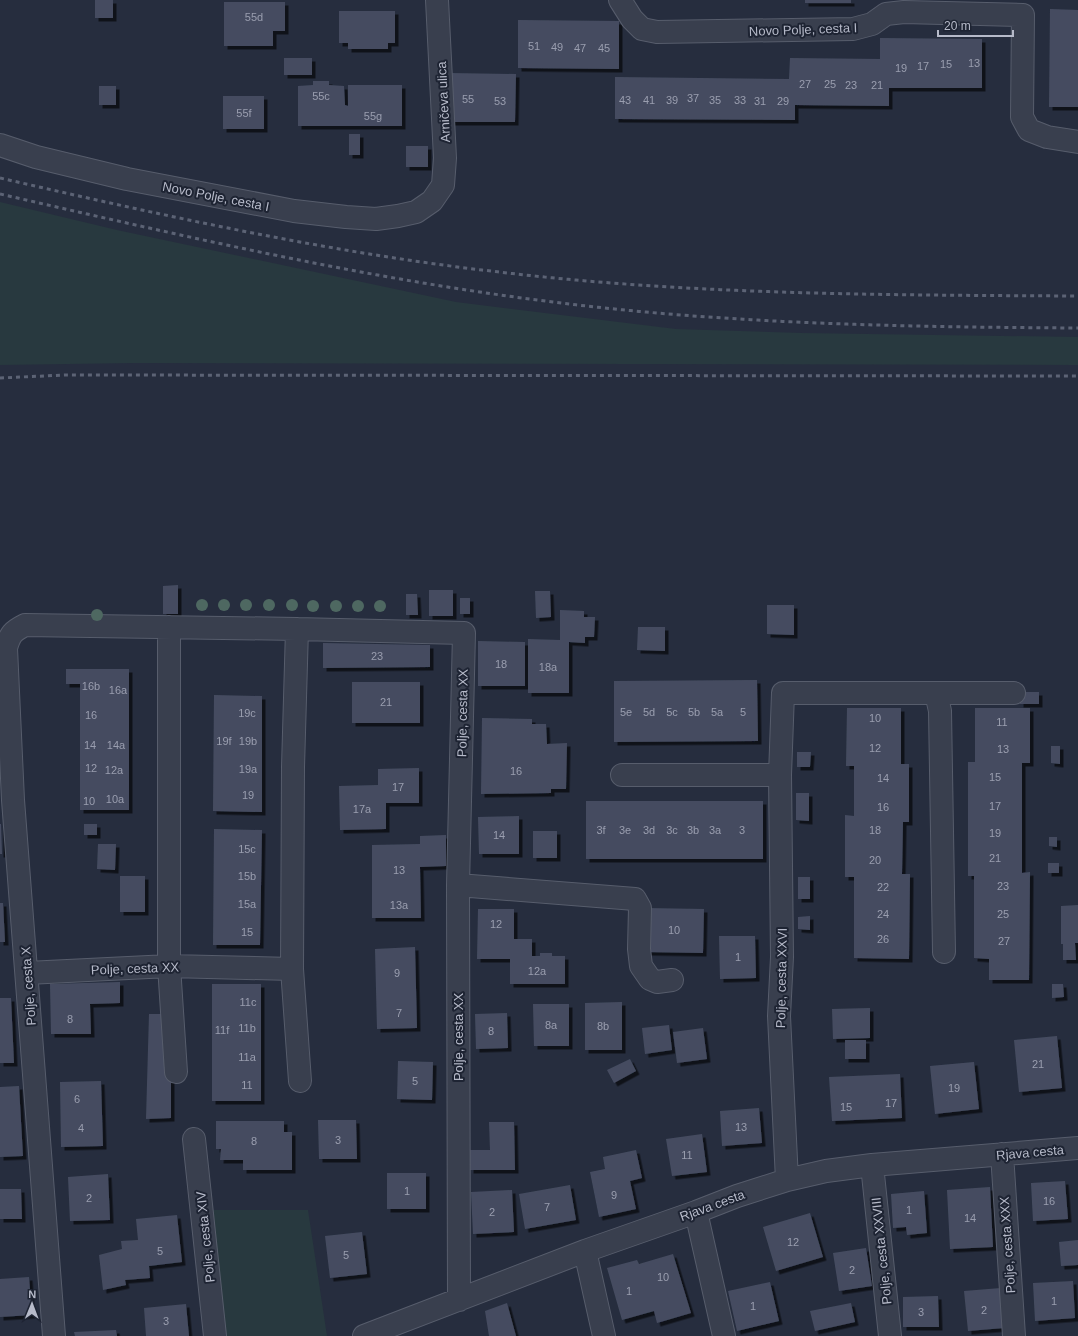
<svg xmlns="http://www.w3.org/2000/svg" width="1078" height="1336" font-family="Helvetica,sans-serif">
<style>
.green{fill:#28393f}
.building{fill:#454c60;filter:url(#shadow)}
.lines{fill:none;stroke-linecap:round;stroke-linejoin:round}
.minor-casing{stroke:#575d6c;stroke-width:24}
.minor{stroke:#393f4e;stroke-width:22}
.rail{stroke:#5c6375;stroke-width:3;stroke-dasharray:4 4;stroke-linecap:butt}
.tree{fill:#4e6861}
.labels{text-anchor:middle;stroke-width:4;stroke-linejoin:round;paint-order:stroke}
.number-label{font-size:11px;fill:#9a9eaf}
.street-label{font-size:13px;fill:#b6bac9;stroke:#1e2433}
</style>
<defs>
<filter id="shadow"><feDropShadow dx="3.5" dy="3.5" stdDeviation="0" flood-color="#0009"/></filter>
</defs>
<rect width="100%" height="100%" fill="#262d3e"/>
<path class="green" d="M0 202 117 230 456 302 676 329 802 333 1078 337V365L135 363 0 365Z
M208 1210H308L327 1336H224Z"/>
<path class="building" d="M95 0H113V18H95Z
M805 0H851V3H805Z
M224 2H285V31H273V46H224Z
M1050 9 1078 10V107H1049Z
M339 11H395V43H388V49H348V43H339Z
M518 20 619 21V69L518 68Z
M880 38 982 39V88H889V106L795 105V120L615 119V77L789 79 790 58 880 59Z
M284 58H312V75H284Z
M449 73 516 74 515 122H449Z
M313 81H329V85L344 86 345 105 348 106V85H402V126H298V86L313 85Z
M99 86H116V105H99Z
M223 96H264V129H223Z
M349 134H360V155H349Z
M406 146H428V167H406Z
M178 585V614H163V586Z
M429 590H453V616H429Z
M535 591H550L551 617 536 618Z
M406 594H417L418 615H406Z
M460 598H470V614H460Z
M767 605H794V635L767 634Z
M560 610 584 611V617H595L594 637H585V643L569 642V693H528V639L560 640Z
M638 627H665V651L637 650Z
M478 641 525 642V686H478Z
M323 643 430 645V667L323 668Z
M66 669H129V810H80V684H66Z
M757 680 758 741 614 742V681Z
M352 682H420V723H352Z
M1020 692H1039V704H1020Z
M214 695 262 696V812L213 811Z
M847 708H901V764H909V822H903L902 874H910L909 959 854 958V877H845V815L854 816V766H846Z
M975 708H1030V763H1022V873L1030 872 1029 980H989V959L974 958V876H968V762H975Z
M482 718 532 719V724H546L547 744 567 743 566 789H551V793L481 794Z
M1051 746H1060V764L1051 763Z
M797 752H811L810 767H797Z
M419 768V803H386V829L340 830 339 786 378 785V769Z
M796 793H809V821L796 820Z
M586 801H763V859H586Z
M519 816V854H479L478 817Z
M0 824H1L2 854H0Z
M84 824H97V835H84Z
M214 829 262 830 260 945H213Z
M533 831H557V858H533Z
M446 835V866L420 867 421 918H372V845L420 844V836Z
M1049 837H1057V847L1049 846Z
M98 844H116L115 870 97 869Z
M1048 863H1059V873H1048Z
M120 876H145V912H120Z
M798 877H810V899H798Z
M0 903H3L5 942H0Z
M1078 905V943H1075L1076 960H1063V944H1061V906Z
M645 908 704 909 703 953 645 952Z
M478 909H514V939H532V956H540V953H552V956H565V984H510V959H477Z
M810 916V930L798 929V917Z
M719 936H755L756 978 720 979Z
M415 947 417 1028 377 1029 375 949Z
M120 982V1003L90 1004 91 1034H51L50 984Z
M212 984H261V1101H212Z
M1052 984H1063L1064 997 1052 998Z
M0 998H11L14 1063H0Z
M622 1002V1050H585V1003Z
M533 1004H569V1046H534Z
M870 1008V1038L833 1039 832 1009Z
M507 1013 508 1048 476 1049 475 1014Z
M149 1014H171V1118L146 1119Z
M669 1025 672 1050 645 1054 642 1028Z
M703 1028 707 1059 677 1063 673 1032Z
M1057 1036 1062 1088 1019 1092 1014 1040Z
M845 1040H866V1059H845Z
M630 1059 636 1071 614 1083 607 1070Z
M398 1061 433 1062 432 1100 397 1099Z
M974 1062 979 1109 935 1114 930 1066Z
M900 1074 902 1118 832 1121 829 1077Z
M101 1081 103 1146 61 1147 60 1082Z
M19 1086 23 1156 0 1157V1087Z
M759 1108 762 1143 722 1146 720 1111Z
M318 1120H356L357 1159H319Z
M216 1121H284V1132H292V1170H243V1160H220L221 1149H216Z
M489 1122H514L515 1170H470V1150H490Z
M702 1134 707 1172 672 1176 666 1139Z
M636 1150 642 1178 630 1181 636 1209 599 1217 590 1172 605 1169 603 1157Z
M387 1173H426V1209H387Z
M108 1174 110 1220 70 1221 68 1177Z
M1065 1181 1068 1219 1033 1221 1031 1183Z
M570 1185 576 1220 525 1229 519 1194Z
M990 1187 993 1247 950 1249 947 1190Z
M0 1189H21L22 1219H0Z
M512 1190 514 1232 473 1234 471 1192Z
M924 1191 927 1233 907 1235 906 1227 893 1228 891 1194Z
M810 1213 823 1257 776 1271 763 1227Z
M177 1215 182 1262 149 1266 150 1278 125 1280 126 1285 103 1290 99 1255 122 1249 121 1241 138 1240 136 1219Z
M362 1232 367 1274 330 1278 325 1236Z
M1078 1240V1265L1061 1266 1059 1242Z
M866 1248 872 1286 839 1291 833 1253Z
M673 1254 691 1313 657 1323 654 1311 622 1320 607 1268 637 1260 639 1264Z
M29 1277 32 1315 0 1317V1279Z
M1073 1281 1075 1318 1035 1321 1033 1283Z
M770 1282 779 1321 737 1331 728 1291Z
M1001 1288 1004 1328 968 1331 964 1291Z
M938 1296 939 1327H903V1297Z
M507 1303 516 1336H489L485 1311Z
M851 1303 855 1322 815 1331 810 1311Z
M186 1304 189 1336H146L144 1308Z
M116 1330 117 1336H75L74 1332Z"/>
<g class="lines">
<defs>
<path id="minor" d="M620 0 632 19 642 29 657 32 853 29 872 24 886 14 904 12 1023 15 1022 117 1029 130 1047 137 1078 142
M0 145 36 157 127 179 294 211 346 217 376 219 398 216 416 212 432 201 443 185 445 158 437 0
M169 627V966L176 1072
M297 629 293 767 292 969 300 1081
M936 693 940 711 944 952
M622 775H780
M458 885 635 899 640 908 639 949 641 966 650 979 657 982 672 980
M27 973 169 966 292 969
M194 1139 215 1336
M1002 1154 1014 1336
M872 1165 890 1336
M787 1180 779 1016 782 957 780 775 783 693H1014
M696 1212 724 1336
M585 1251 604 1336
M54 1336 13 800 6 648C10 634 13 631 25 625L297 629 464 633 458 885 459 1300
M364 1336 585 1251 696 1212 737 1196 787 1180 826 1171 872 1165 1078 1148"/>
</defs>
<use href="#minor" class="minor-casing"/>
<use href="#minor" class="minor"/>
<path class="rail" d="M0 178C165 216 331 253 499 272 691 295 885 295 1078 296
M0 194C183 236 366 279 553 302 727 324 903 327 1078 328
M0 378 64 375 1078 376"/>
</g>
<g class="tree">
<circle cx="202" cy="605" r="6"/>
<circle cx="224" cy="605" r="6"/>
<circle cx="246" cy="605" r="6"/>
<circle cx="269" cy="605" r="6"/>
<circle cx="292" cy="605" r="6"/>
<circle cx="313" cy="606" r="6"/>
<circle cx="336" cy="606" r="6"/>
<circle cx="358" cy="606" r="6"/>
<circle cx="380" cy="606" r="6"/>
<circle cx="97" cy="615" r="6"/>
</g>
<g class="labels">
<g class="number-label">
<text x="254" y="21">55d</text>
<text x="534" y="50">51</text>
<text x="557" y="51">49</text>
<text x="580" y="52">47</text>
<text x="604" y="52">45</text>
<text x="974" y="67">13</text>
<text x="946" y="68">15</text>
<text x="923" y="70">17</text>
<text x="901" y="72">19</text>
<text x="805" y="88">27</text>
<text x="830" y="88">25</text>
<text x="851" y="89">23</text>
<text x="877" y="89">21</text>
<text x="321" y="100">55c</text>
<text x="693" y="102">37</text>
<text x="468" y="103">55</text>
<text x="625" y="104">43</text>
<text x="649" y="104">41</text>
<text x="672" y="104">39</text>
<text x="715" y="104">35</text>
<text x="740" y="104">33</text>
<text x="500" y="105">53</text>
<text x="760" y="105">31</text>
<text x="783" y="105">29</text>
<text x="244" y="117">55f</text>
<text x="373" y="120">55g</text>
<text x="377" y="660">23</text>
<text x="501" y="668">18</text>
<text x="548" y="671">18a</text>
<text x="91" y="690">16b</text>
<text x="118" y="694">16a</text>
<text x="386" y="706">21</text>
<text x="626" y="716">5e</text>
<text x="649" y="716">5d</text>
<text x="672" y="716">5c</text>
<text x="694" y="716">5b</text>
<text x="717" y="716">5a</text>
<text x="743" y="716">5</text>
<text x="247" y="717">19c</text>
<text x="91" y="719">16</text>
<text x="875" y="722">10</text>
<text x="1002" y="726">11</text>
<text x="224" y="745">19f</text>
<text x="248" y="745">19b</text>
<text x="90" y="749">14</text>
<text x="116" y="749">14a</text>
<text x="875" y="752">12</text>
<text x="1003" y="753">13</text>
<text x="91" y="772">12</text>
<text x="248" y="773">19a</text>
<text x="114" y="774">12a</text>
<text x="516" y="775">16</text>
<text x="995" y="781">15</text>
<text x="883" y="782">14</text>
<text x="398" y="791">17</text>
<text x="248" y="799">19</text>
<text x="115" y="803">10a</text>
<text x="89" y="805">10</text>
<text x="995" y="810">17</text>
<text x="883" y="811">16</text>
<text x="362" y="813">17a</text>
<text x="601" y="834">3f</text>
<text x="625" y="834">3e</text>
<text x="649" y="834">3d</text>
<text x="672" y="834">3c</text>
<text x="693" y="834">3b</text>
<text x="715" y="834">3a</text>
<text x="742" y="834">3</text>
<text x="875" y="834">18</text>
<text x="995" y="837">19</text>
<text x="499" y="839">14</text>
<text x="247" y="853">15c</text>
<text x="995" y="862">21</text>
<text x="875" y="864">20</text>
<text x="399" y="874">13</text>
<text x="247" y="880">15b</text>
<text x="1003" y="890">23</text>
<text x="883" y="891">22</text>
<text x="247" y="908">15a</text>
<text x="399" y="909">13a</text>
<text x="883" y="918">24</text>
<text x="1003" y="918">25</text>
<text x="496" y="928">12</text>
<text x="674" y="934">10</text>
<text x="247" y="936">15</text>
<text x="883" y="943">26</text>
<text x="1004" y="945">27</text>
<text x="738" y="961">1</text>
<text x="537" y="975">12a</text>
<text x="397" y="977">9</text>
<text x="248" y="1006">11c</text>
<text x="399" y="1017">7</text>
<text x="70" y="1023">8</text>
<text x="551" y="1029">8a</text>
<text x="603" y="1030">8b</text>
<text x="247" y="1032">11b</text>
<text x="222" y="1034">11f</text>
<text x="491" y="1035">8</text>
<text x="247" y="1061">11a</text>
<text x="1038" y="1068">21</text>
<text x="415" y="1085">5</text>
<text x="247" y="1089">11</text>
<text x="954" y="1092">19</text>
<text x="77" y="1103">6</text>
<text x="891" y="1107">17</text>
<text x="846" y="1111">15</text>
<text x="741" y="1131">13</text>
<text x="81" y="1132">4</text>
<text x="338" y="1144">3</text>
<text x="254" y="1145">8</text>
<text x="687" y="1159">11</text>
<text x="407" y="1195">1</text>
<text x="614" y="1199">9</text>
<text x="89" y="1202">2</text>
<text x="1049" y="1205">16</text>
<text x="547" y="1211">7</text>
<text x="909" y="1214">1</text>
<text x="492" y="1216">2</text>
<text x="970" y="1222">14</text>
<text x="793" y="1246">12</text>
<text x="160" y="1255">5</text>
<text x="346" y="1259">5</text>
<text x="852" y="1274">2</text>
<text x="663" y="1281">10</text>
<text x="629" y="1295">1</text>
<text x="1054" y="1305">1</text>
<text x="753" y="1310">1</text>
<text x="984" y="1314">2</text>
<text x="921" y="1316">3</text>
<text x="166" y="1325">3</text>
</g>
<g class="street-label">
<text transform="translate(803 29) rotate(-2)" y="5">Novo Polje, cesta I</text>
<text transform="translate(443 102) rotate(-93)" y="5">Arničeva ulica</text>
<text transform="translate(216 196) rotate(11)" y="5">Novo Polje, cesta I</text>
<text transform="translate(462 713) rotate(-89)" y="5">Polje, cesta XX</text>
<text transform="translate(135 968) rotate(-2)" y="5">Polje, cesta XX</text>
<text transform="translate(781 978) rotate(-89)" y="5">Polje, cesta XXVI</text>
<text transform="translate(28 986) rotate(-94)" y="5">Polje, cesta X</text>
<text transform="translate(458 1037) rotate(-90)" y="5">Polje, cesta XX</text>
<text transform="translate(1030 1152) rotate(-5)" y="5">Rjava cesta</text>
<text transform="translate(712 1205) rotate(-20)" y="5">Rjava cesta</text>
<text transform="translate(205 1237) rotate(-96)" y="5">Polje, cesta XIV</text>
<text transform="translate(1007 1245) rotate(-94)" y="5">Polje, cesta XXX</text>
<text transform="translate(881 1251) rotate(-96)" y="5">Polje, cesta XXVIII</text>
</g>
</g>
<g transform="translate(32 1304) rotate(1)" stroke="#1e2433" stroke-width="3" paint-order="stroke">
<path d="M0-3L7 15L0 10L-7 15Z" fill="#b6bac9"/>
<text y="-6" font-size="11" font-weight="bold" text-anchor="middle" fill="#b6bac9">N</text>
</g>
<path d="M938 30v6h75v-6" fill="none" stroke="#b6bac9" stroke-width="2"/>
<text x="944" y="30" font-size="12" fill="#b6bac9" stroke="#1e2433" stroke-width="3" paint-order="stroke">20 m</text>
</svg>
